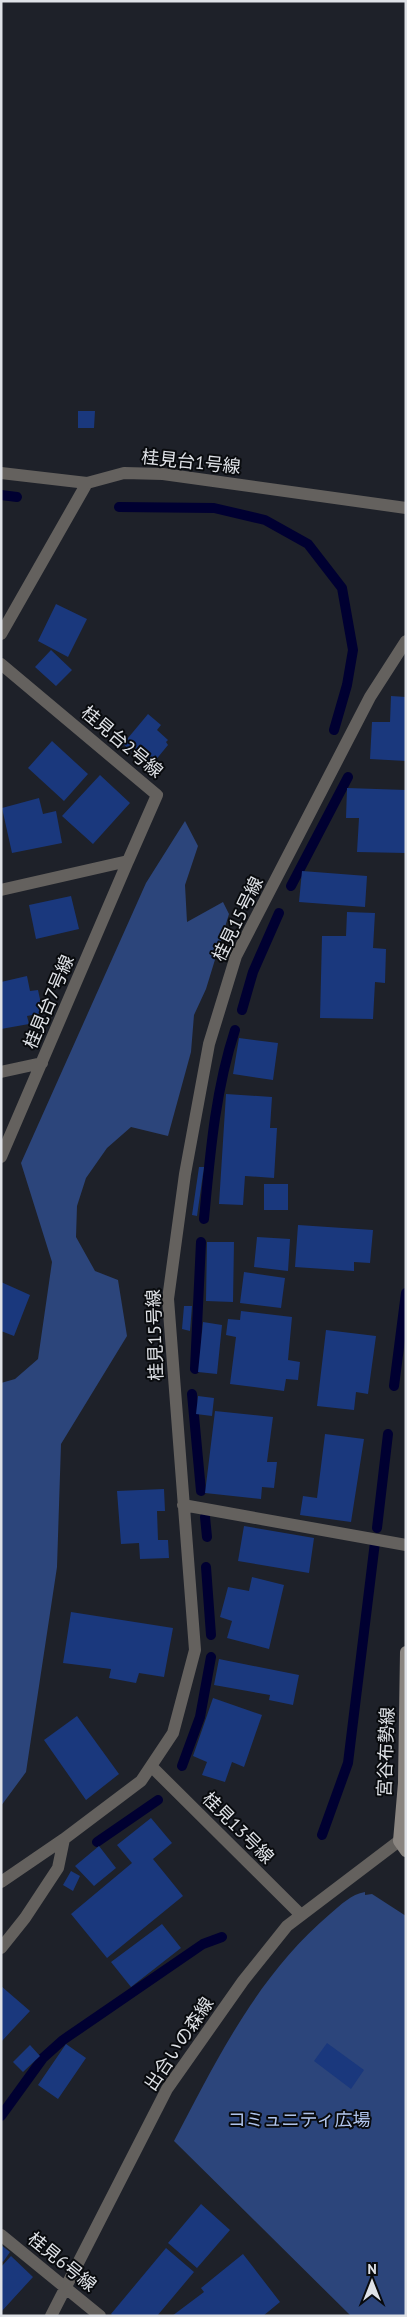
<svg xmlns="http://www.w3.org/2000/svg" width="407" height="2317" font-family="'PT Sans','Noto Sans JP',sans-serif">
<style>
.green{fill:#2c457b}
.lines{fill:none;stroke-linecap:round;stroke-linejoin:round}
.stream{stroke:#000031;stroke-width:10}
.building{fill:#1a387d}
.street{stroke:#64615e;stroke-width:12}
.secondary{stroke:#8a8580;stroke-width:12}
.labels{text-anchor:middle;stroke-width:4;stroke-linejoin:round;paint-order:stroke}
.street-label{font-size:18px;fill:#dfe2e7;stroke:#090b0e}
.park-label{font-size:18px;fill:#b0c4ec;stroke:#090b0e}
</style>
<rect width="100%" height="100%" fill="#1e2129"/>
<path class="green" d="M185 821 198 846 185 885 187 922 223 902 229 914 206 989 194 1015 191 1052 168 1136 131 1127 107 1148 86 1178 77 1206 76 1237 95 1271 118 1280 127 1336 61 1444 57 1567 26 1772 1 1806V1383L15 1379 38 1359 52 1262 21 1163 146 883Z
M365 1892V1895L372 1894 406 1916V2316H351L174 2141C217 2059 258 1975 330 1914 341 1905 351 1894 365 1892Z"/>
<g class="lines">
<path class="stream" d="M1 495 17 497
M119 507 214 508 265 520 308 544 342 588 353 650 347 685 334 730
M291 886 348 777
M242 1010 253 972 279 913
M204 1219C210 1155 215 1091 235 1030
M195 1369 201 1242
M394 1386 406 1293
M192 1394 201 1491
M205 1517 207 1537
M377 1528 388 1434
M206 1567 211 1635
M182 1766 200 1717 211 1657
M322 1835 348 1763 375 1542
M97 1842 158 1800
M1 2116 43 2058 63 2040 203 1944 222 1937"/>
</g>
<path class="building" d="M78 411H95L94 428H78Z
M56 604 87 619 68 657 38 641Z
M51 650 72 670 56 686 35 667Z
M391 696 406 697V761L370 759 372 722H390Z
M148 714 161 725 157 730 168 740 166 742 168 745 150 767 123 744Z
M52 741 88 774 64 801 28 768Z
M100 775 130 803 93 844 62 816Z
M347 788 406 790V853L357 852 359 818H346Z
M39 798 43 814 56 811 62 843 12 853 2 808Z
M302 871 367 876 365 907 299 902Z
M71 896 79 929 36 939 29 905Z
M347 912 375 913 373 948 386 949 385 983 375 982 373 1019 320 1018 322 936H346Z
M27 976 30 991 38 990 43 1013 27 1016 29 1024 1 1029V982Z
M239 1038 278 1043 273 1080 233 1074Z
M226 1094 272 1097 270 1128H277L274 1178 245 1176 243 1205 219 1204Z
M199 1167H204L197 1216 192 1215Z
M264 1184H288V1210H264Z
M298 1225 373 1230 370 1263 354 1262V1271L295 1267Z
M257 1237 290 1239 288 1271 254 1267Z
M207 1242H234L233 1302 206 1301Z
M244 1272 285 1278 281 1308 240 1303Z
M1 1282 30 1295 14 1336 1 1331Z
M184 1306H192L190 1331 182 1329Z
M241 1311 292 1317 288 1360 300 1362 298 1380 286 1379 284 1391 230 1384 236 1337 226 1335 228 1319 240 1320Z
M203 1322 222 1325 217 1374 198 1372Z
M326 1330 376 1336 368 1394 356 1392 354 1410 317 1406Z
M198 1396 214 1398 212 1416 196 1414Z
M215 1411 273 1417 267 1462H277L274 1488 262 1487 261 1499 205 1493Z
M325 1434 364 1439 351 1522 300 1515 303 1496 317 1498Z
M164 1489 165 1511H157L158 1540H168L169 1558 140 1559 139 1543 121 1544 117 1491Z
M244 1526 314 1538 309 1573 238 1561Z
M252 1577 284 1585 269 1649 227 1638 232 1621 220 1617 228 1587 249 1591Z
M71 1612 173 1628 164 1677 139 1673 136 1683 109 1678 111 1669 63 1663Z
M219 1659 299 1675 293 1705 269 1700 270 1695 214 1685Z
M213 1698 262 1715 244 1767 232 1762 225 1782 202 1775 207 1762 193 1756Z
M77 1716 119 1774 86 1800 44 1740Z
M151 1818 172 1843 153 1859 183 1896 107 1958 71 1914 132 1863 117 1845Z
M99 1846 116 1868 94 1886 75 1866Z
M71 1871 80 1876 73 1891 63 1885Z
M162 1924 181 1948 131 1987 111 1962Z
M1 1986 30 2011 1 2042Z
M327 2043 364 2070 351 2089 314 2061Z
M66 2044 86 2058 58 2099 38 2085Z
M30 2045 40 2056 23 2072 13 2062Z
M201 2204 230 2230 197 2268 168 2243Z
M1 2245 10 2252 3 2262 1 2260Z
M166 2248 194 2272 157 2316H113L111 2314Z
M243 2254 280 2302 263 2316H172L204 2292 201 2288Z
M11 2256 33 2277 1 2312V2267Z"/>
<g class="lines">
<path class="street" d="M1 473 87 483
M1 634 87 483 124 473 163 474 406 508
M1 664 157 795 128 861 1 890
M1 1072 42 1063
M1 1157 128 861
M183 1505 406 1545
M151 1766 301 1915
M1 1882 64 1839
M1 1948 25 1918 58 1868 64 1839 141 1781 173 1733 195 1650 168 1299 185 1174 209 1044 236 956 370 697 406 641
M1 2235 100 2316
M51 2316 167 2089 243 1981 287 1926 399 1841"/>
<path class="secondary" d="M406 1652 404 1783 399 1841 406 1851"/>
</g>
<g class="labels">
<g class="street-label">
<text transform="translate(191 462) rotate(6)" y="6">桂見台1号線</text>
<text transform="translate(122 742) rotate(40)" y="6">桂見台2号線</text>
<text transform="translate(238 919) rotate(-64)" y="6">桂見15号線</text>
<text transform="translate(49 1002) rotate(-67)" y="6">桂見台7号線</text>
<text transform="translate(155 1335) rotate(-92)" y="6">桂見15号線</text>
<text transform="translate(386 1752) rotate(-88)" y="6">宮谷布勢線</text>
<text transform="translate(238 1828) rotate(45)" y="6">桂見13号線</text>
<text transform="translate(179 2044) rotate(-56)" y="6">出合いの森線</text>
<text transform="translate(62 2262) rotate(39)" y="6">桂見6号線</text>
</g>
<g class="park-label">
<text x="299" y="2126">コミュニティ広場</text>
</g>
</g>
<rect width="407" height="2317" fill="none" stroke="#dfe2e7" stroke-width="5"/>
<g transform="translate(372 2282)" stroke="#090b0e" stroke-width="4" paint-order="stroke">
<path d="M0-4L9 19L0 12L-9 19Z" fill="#dfe2e7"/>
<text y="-8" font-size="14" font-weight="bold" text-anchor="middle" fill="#dfe2e7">N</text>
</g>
</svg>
